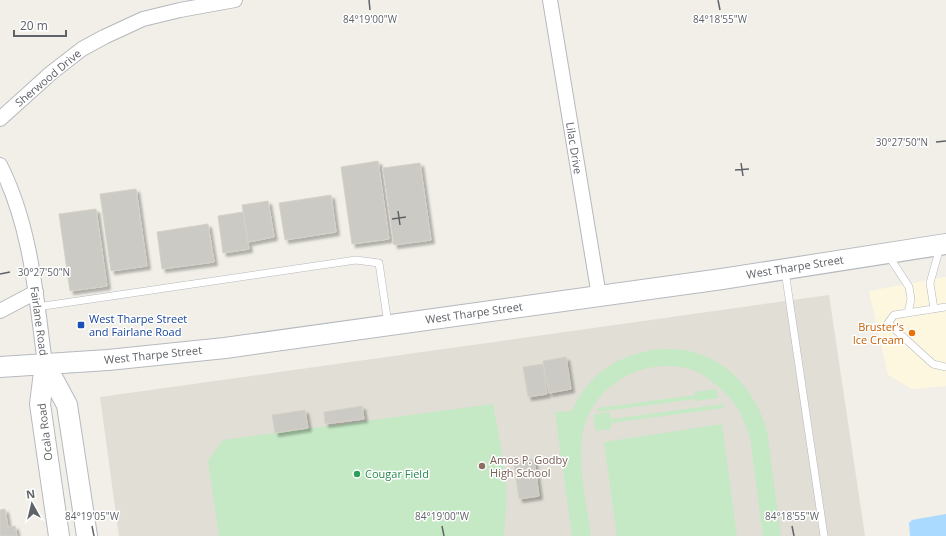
<svg xmlns="http://www.w3.org/2000/svg" width="946" height="536" font-family="'Open Sans',sans-serif">
<style>
.commercial{fill:#fef7e0}
.education{fill:#e1ded6}
.green{fill:#c5e8c5}
.water{fill:#aadaff}
.building{fill:#cccac5;stroke:#d6d1c6;filter:url(#shadow)}
.lines{fill:none;stroke-linecap:round;stroke-linejoin:round}
.lane-casing{stroke:#b5b8bc;stroke-width:8}
.street-casing{stroke:#b5b8bc;stroke-width:16}
.secondary-casing{stroke:#b6babf;stroke-width:22}
.lane{stroke:#fff;stroke-width:7}
.street{stroke:#fff;stroke-width:14}
.secondary{stroke:#fff;stroke-width:20}
.ticks{fill:none;stroke:#5f6368;stroke-width:1.5}
.transit-dot{fill:#1a4fb4;stroke:#fff;stroke-width:1.5}
.food-dot{fill:#e8710a;stroke:#fff;stroke-width:1.5}
.education-dot{fill:#8d6e63;stroke:#fff;stroke-width:1.5}
.leisure-dot{fill:#2e9e5b;stroke:#fff;stroke-width:1.5}
.labels{text-anchor:middle;stroke-width:3;stroke-linejoin:round;paint-order:stroke}
.street-label{font-size:11px;fill:#5f6368;stroke:#fff}
.transit-label{font-size:11px;fill:#164399;stroke:#fff;text-anchor:start}
.food-label{font-size:11px;fill:#c56008;stroke:#fff;text-anchor:end}
.education-label{font-size:11px;fill:#785e54;stroke:#fff;text-anchor:start}
.leisure-label{font-size:11px;fill:#27864d;stroke:#fff;text-anchor:start}
.ticks-label{font-size:10px;text-anchor:middle;fill:#5f6368;stroke:#fff;stroke-width:3;stroke-linejoin:round;paint-order:stroke}
</style>
<defs>
<filter id="shadow"><feDropShadow dx="3.5" dy="3.5" stdDeviation="1" flood-color="#0004"/></filter>
</defs>
<rect width="100%" height="100%" fill="#f1efe8"/>
<path class="commercial" d="M946 277V386L912 389 888 375 869 291Z"/>
<path class="education" d="M829 295 865 536H119L100 397Z"/>
<path class="green" d="M659 349C670 349 682 349 693 352 731 362 757 395 767 431L781 536H763L750 437C742 412 733 397 711 381 707 378 701 373 696 371 652 355 599 379 585 424 575 457 587 503 591 536H572L555 412 572 411C590 372 618 355 659 349Z
M717 389 718 398 696 401 695 399 598 412 597 408 695 395V392Z
M493 404C498 431 504 459 506 487 507 503 505 520 504 536H219L208 461 223 440Z
M723 404 724 408 611 423V429L596 431 593 415 609 412 611 419Z
M722 424 737 536H617L604 442Z"/>
<path class="water" d="M946 514V536H910L909 523 912 520Z"/>
<path class="building" d="M378 161 389 239 352 244 341 167Z
M420 163 431 240 394 245 383 168Z
M136 189 147 266 111 271 100 194Z
M331 195 336 232 285 240 279 203Z
M268 201 274 237 248 242 242 205Z
M96 209 107 286 70 291 59 214Z
M243 212 249 249 223 253 218 216Z
M208 224 214 262 162 269 157 232Z
M566 357 571 389 549 393 543 361Z
M543 364 547 394 528 397 523 367Z
M362 406 364 419 325 424 324 412Z
M305 410 308 428 275 433 272 415Z
M534 459 539 496 519 499 514 463Z
M5 509 8 527 15 526 17 536H0V510Z"/>
<g class="lines">
<defs>
<path id="lane" d="M888 255 909 287 911 299 908 313
M785 271 824 536
M37 307 356 260 379 263 388 324
M946 307 894 315 888 323 933 364 946 367
M934 309 930 283 940 247"/>
<path id="street" d="M550 0 599 296
M0 119 51 73 82 49 104 37 143 19 180 10 235 0
M0 165C31 226 36 296 45 364
M0 311 36 292"/>
<path id="secondary" d="M45 364 67 405 87 536
M45 364 40 404 59 536
M0 367 108 360 225 348 722 279 946 244"/>
</defs>
<use href="#lane" class="lane-casing"/>
<use href="#street" class="street-casing"/>
<use href="#secondary" class="secondary-casing"/>
<use href="#lane" class="lane"/>
<use href="#street" class="street"/>
<use href="#secondary" class="secondary"/>
</g>
<path class="ticks" d="M369 0 370 10M718 0 720 10M936 142 946 141M741 163 743 176M735 170 749 169M398 211 400 225M392 219 406 217M0 274 10 272M92 526 94 536M442 526 444 536M792 526 794 536"/>
<rect class="transit-dot" x="77" y="321" width="8" height="8" rx="2"/>
<circle class="food-dot" cx="912" cy="333" r="4"/>
<circle class="education-dot" cx="482" cy="466" r="4"/>
<circle class="leisure-dot" cx="357" cy="474" r="4"/>
<g class="labels">
<g class="street-label">
<text transform="translate(48 78) rotate(-40)" y="4">Sherwood Drive</text>
<text transform="translate(574 148) rotate(81)" y="4">Lilac Drive</text>
<text transform="translate(795 267) rotate(-9)" y="4">West Tharpe Street</text>
<text transform="translate(474 313) rotate(-8)" y="4">West Tharpe Street</text>
<text transform="translate(39 321) rotate(82)" y="4">Fairlane Road</text>
<text transform="translate(153 355) rotate(-6)" y="4">West Tharpe Street</text>
<text transform="translate(45 432) rotate(-97)" y="4">Ocala Road</text>
</g>
<g class="transit-label">
<text x="89" y="323">West Tharpe Street<tspan x="89" dy="13">and Fairlane Road</tspan></text>
</g>
<g class="food-label">
<text x="904" y="331">Bruster's<tspan x="904" dy="13">Ice Cream</tspan></text>
</g>
<g class="education-label">
<text x="490" y="464">Amos P. Godby<tspan x="490" dy="13">High School</tspan></text>
</g>
<g class="leisure-label">
<text x="365" y="478">Cougar Field</text>
</g>
</g>
<g class="ticks-label">
<text x="370" y="23">84°19'00"W</text>
<text x="720" y="23">84°18'55"W</text>
<text x="902" y="146">30°27'50"N</text>
<text x="44" y="276">30°27'50"N</text>
<text x="92" y="520">84°19'05"W</text>
<text x="442" y="520">84°19'00"W</text>
<text x="792" y="520">84°18'55"W</text>
</g>
<g transform="translate(32 504) rotate(352)" stroke="#ffffff" stroke-width="3" paint-order="stroke">
<path d="M0-3L7 15L0 10L-7 15Z" fill="#5f6368"/>
<text y="-6" font-size="11" font-weight="bold" text-anchor="middle" fill="#5f6368">N</text>
</g>
<path d="M14 30v6h52v-6" fill="none" stroke="#5f6368" stroke-width="2"/>
<text x="20" y="30" font-size="12" fill="#5f6368" stroke="#ffffff" stroke-width="3" paint-order="stroke">20 m</text>
</svg>
